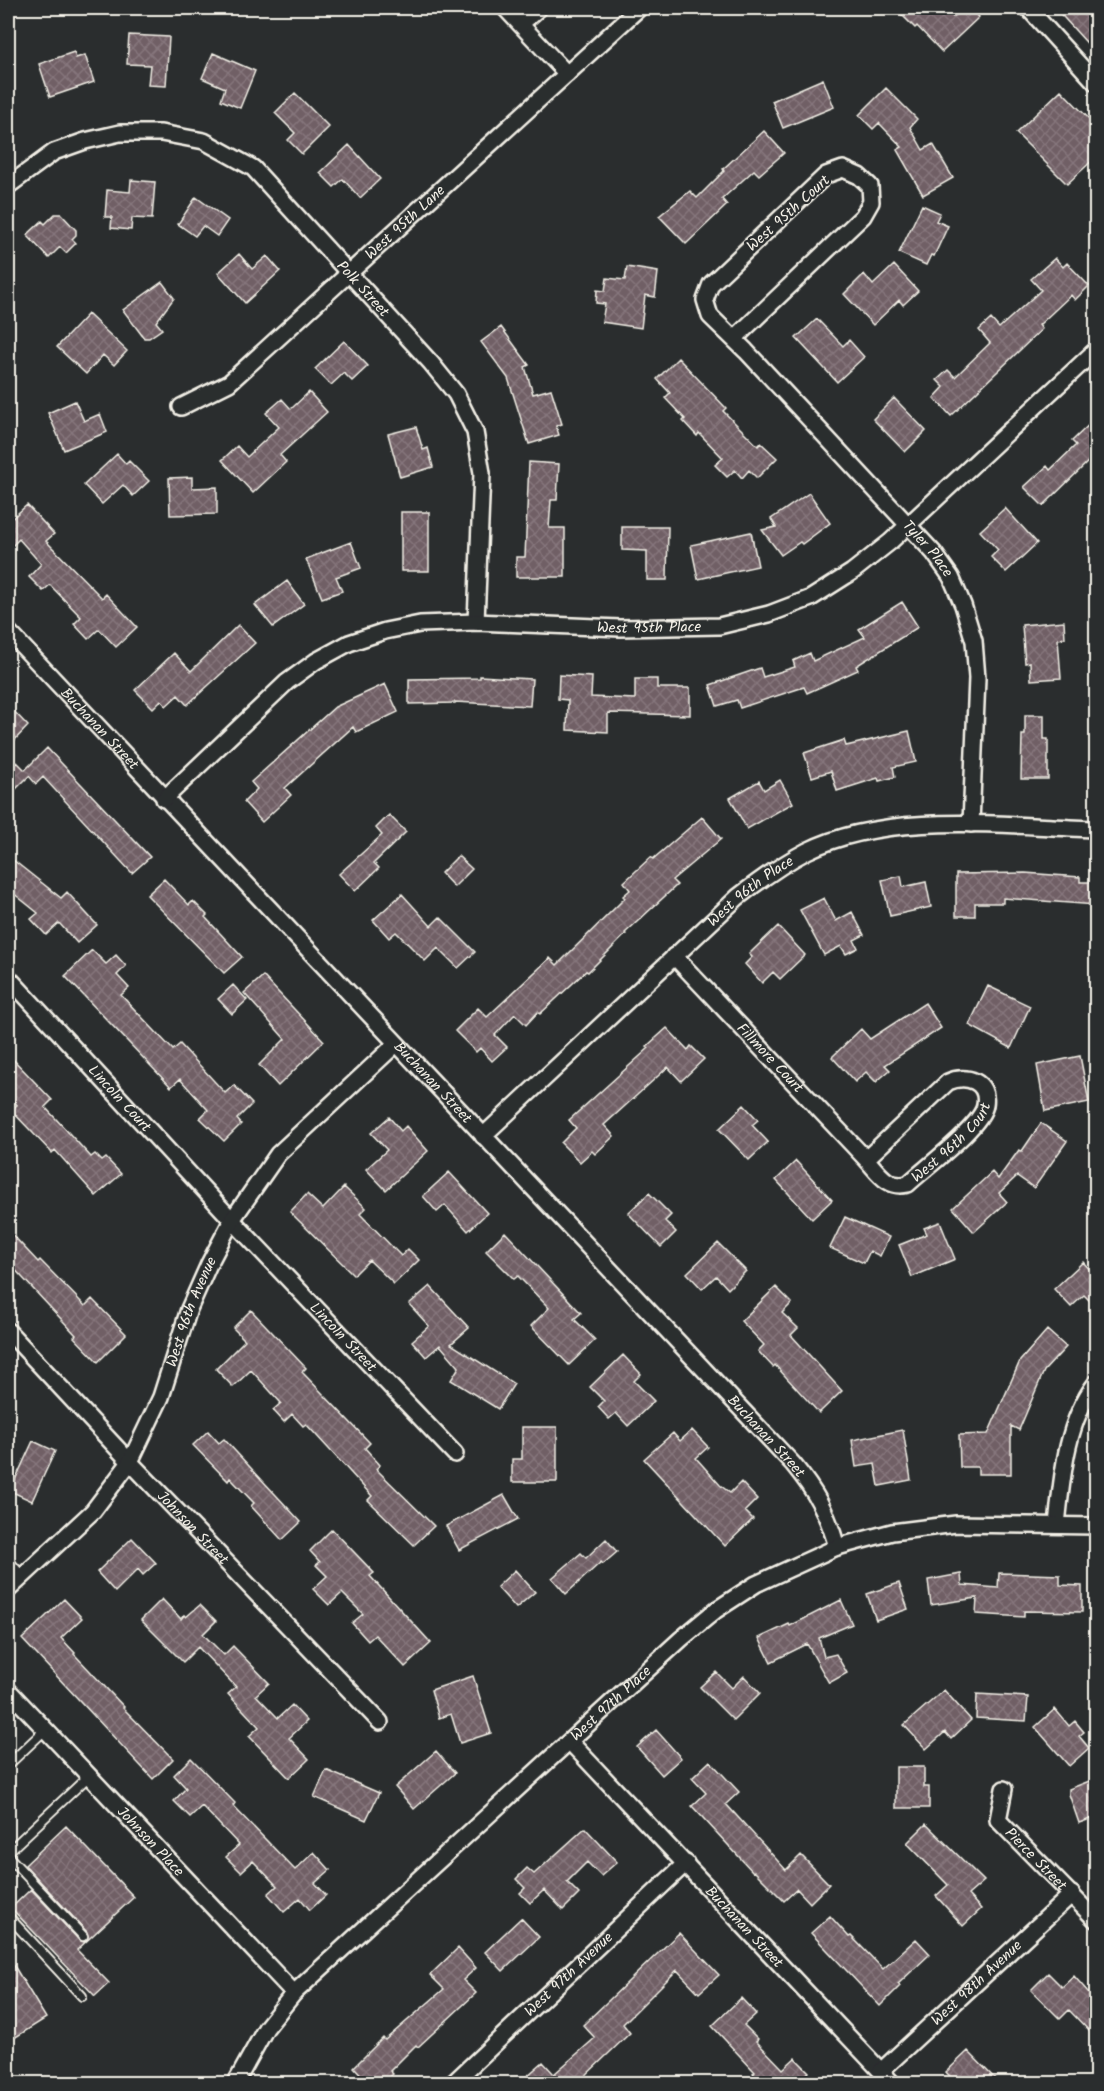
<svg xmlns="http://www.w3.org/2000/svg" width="1104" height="2091" font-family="Kalam,sans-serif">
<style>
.building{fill:url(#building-cross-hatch);stroke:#f4f1e8;stroke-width:1.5}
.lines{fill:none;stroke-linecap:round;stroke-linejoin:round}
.lane-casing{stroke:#f4f1e8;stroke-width:12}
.street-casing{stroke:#f4f1e8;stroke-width:20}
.lane{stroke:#2a2d2e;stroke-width:8}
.street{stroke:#2a2d2e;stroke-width:15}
.labels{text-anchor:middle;stroke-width:4.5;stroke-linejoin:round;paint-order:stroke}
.street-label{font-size:15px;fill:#f4f1e8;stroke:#2a2d2e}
</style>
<defs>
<pattern id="building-cross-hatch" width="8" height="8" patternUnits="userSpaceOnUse" patternTransform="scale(1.5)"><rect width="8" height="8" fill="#705e65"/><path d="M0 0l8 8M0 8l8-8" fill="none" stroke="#85767b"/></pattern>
</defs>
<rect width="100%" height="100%" fill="#2a2d2e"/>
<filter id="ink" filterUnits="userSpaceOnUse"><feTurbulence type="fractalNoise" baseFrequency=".0167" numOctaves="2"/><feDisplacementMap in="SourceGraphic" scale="12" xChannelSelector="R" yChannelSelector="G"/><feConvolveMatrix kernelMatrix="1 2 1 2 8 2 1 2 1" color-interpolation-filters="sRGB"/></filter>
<g filter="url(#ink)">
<path class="building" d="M908 8H944L953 17 963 8H970L979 17 942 52 917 26 915 28 901 14Z
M1055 8H1096V53Z
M129 35 169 37 166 86 148 85 150 65 127 64Z
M74 52 76 58 85 55 94 82 50 97 39 64Z
M213 53 255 71 240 108 221 100 225 88 202 78Z
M823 79 834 107 783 128 772 101Z
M886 88 917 119 910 127 923 150 933 144 953 178 923 195 897 150 902 147 879 123 873 129 859 115Z
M1061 90 1095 125 1090 131 1096 138V157L1067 184 1016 133Z
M295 93 329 127 302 154 288 140 295 133 275 113Z
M764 131 784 153 759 175 754 170 722 199 727 205 686 244 659 216 690 191 697 198 724 171 723 169Z
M349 145 380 179 360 198 343 179 334 187 320 173Z
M131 180 155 182 152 219 132 218 131 230 111 228 112 217H105L107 190 130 192Z
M196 197 228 220 217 236 203 226 195 236 178 224Z
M922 205 940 213 936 221 948 226 934 256 931 255 926 265 899 253Z
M55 214H61L76 230V235L72 239 76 243 66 253 60 247 49 258 27 235 42 221 45 224Z
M239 254 252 269 267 256 280 271 245 303 218 273Z
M1055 258 1063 267 1067 263 1089 286 1075 300 1071 295 1039 325 1042 329 951 416 934 398 944 387 937 380 948 370 955 377 990 343 979 330 991 319 999 328 1041 290 1031 279Z
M894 265 918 291 903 305 899 300 873 325 844 294 864 274 873 285Z
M627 267 658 272 655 297 645 295 641 328 602 322 605 304 596 303 597 290 605 291 607 278 625 280Z
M162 282 174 298 156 322 162 329 149 338H144L123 310Z
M88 314 127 351 114 365 103 355 86 374 57 347Z
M817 319 843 346 849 340 864 357 837 382 796 338Z
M501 327 529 365 525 367 533 394 551 389 562 424 556 426 559 435 529 444 508 378 481 342Z
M344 341 368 366 352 381 344 373 331 385 315 369Z
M678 358 726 408 723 411 758 446 761 443 777 458 757 478 749 470 742 478 735 470 727 477 715 465 723 458 699 433 697 436 683 421 685 419 665 398 670 393 657 379Z
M309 392 327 412 280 455 286 462 253 493 222 460 237 446 247 457 279 427 266 413 282 399 291 409Z
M894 398 926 431 905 452 873 419Z
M75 401 84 421 100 414 107 432 64 450 48 413Z
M1096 418V454L1043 506 1024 487 1047 466 1050 470 1076 445 1072 441Z
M416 427 423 450 428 448 433 467 400 477 388 434Z
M117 454 126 464 129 461 149 481 133 496 123 485 102 504 84 485Z
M529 462 559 464 557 500H551L549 528H565V577H516V557H525Z
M192 477V488L217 487V514L170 515 169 478Z
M809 493 830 523 802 544 800 542 781 555 762 530 776 527 771 519Z
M27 505 54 534 46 541 102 598 106 594 137 627 116 647 99 629 88 639 74 624 81 617 50 585 43 591 29 577 41 564 19 539 8 550V522Z
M1005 508 1037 543 1006 572 991 557 998 550 980 531Z
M401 512H429V571H401Z
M622 527H668L667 580H647V551L622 550Z
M751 532 758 566 698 579 691 545Z
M351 542 361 568 336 577 342 591 322 598 306 559Z
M287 581 304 604 273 627 255 605Z
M902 602 918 627 856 666 858 670 807 693 804 687 740 708 737 700 717 706 710 685 760 668 763 677 795 667 793 661 810 653 813 661 865 637 859 629Z
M1064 621 1065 638 1058 639 1061 678 1031 680 1030 662 1025 663 1022 625Z
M238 625 255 643 187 705 178 695 166 706 161 700 153 708 135 690 174 653 191 671Z
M559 675 592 677 591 697 635 699V679H657V688H690V715L608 713V732L567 730 568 700 558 699Z
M480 676 532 679 530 706 455 702V703L409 704V679L480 678Z
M385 684 398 712 356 732 353 727 285 788 291 795 262 822 244 802 257 789 251 782 335 707Z
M8 705 28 726 8 747Z
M1025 715H1044V739H1048V779H1021L1022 735H1025Z
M909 731 916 762 893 767 895 777 879 781 878 778 837 791 831 771 812 777 804 753 844 740 846 746Z
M47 748 150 857 132 873 43 777 36 784 29 776 16 789 8 780V771L17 762 25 770Z
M780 780 793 803 747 829 730 798 759 781 764 790Z
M389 815 406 832 374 863 379 868 355 891 339 874 382 835 376 828Z
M702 817 721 839 672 880 677 885 625 933 626 934 588 972 586 971 540 1014 538 1012 526 1025 515 1014 495 1035 507 1047 492 1061 480 1048 476 1052 455 1031 478 1008 487 1017 550 958 557 965 625 898 623 896 630 890 624 882 651 857 653 859Z
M8 856 61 898 67 892 97 925 77 943 59 923 46 935 31 919 38 913 8 889Z
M458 856 472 869 454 887 441 873Z
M1025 873 1080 877V882H1096V905L1003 898V903H975V916H956V874Z
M901 876 903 887 926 882 931 907 890 916 882 880Z
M164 879 189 905 193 901 207 915 205 917 242 957 224 973 147 895Z
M402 894 431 926 440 917 475 952 458 968 438 948 425 961 396 932 389 938 373 920Z
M824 898 836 921 852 912 864 935 854 940 858 948 846 954 841 946 824 955 800 910Z
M778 926 805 955 780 979 773 972 762 983 745 964 752 957 749 954Z
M92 950 106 964 116 955 126 966 117 975 129 988 121 995 173 1050 180 1044 225 1093 234 1085 252 1104 237 1119 241 1124 224 1141 200 1118 208 1110 180 1079 171 1087 65 976Z
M263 976 324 1041 278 1086 259 1065 285 1039 244 993Z
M233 985 247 1000 232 1014 218 999Z
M988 986 1030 1006 1011 1048 969 1025Z
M925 1003 941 1028 885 1065 890 1070 876 1082 866 1072 855 1082 832 1057 861 1029 870 1039Z
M667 1028 688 1050 691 1046 704 1059 681 1081 668 1067 604 1125 614 1136 595 1154 592 1151 580 1162 561 1143 576 1128 569 1120 649 1048 647 1046Z
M8 1054 52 1100 45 1107 91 1157 95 1154 102 1161 106 1158 121 1174 96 1196 55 1150 52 1153 11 1110 17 1105 8 1094Z
M1080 1056 1089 1102 1045 1111 1037 1065Z
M744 1105 758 1120 752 1125 768 1142 749 1160 719 1129Z
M389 1117 401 1131 406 1126 428 1151 386 1190 366 1169 387 1150 371 1133Z
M1041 1123 1067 1141 1034 1188 1017 1176 999 1193 1007 1202 974 1232 953 1208 992 1172 998 1179 1019 1150 1022 1151Z
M796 1161 832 1200 812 1219 776 1180Z
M449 1172 487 1213 468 1231 445 1205 437 1212 423 1196Z
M344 1187 366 1208 360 1214 401 1256 408 1249 419 1260 394 1284 369 1260 354 1275 290 1212 307 1194 323 1209Z
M649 1193 671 1215 665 1221 676 1232 661 1247 628 1213Z
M845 1217 889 1237 880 1256 870 1251 864 1263 830 1248Z
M940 1222 955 1259 912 1277 899 1245 927 1234 924 1228Z
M8 1230 38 1262 40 1260 85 1306 92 1299 126 1334 98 1362 74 1337 76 1335 8 1262Z
M505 1232 581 1313 574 1319 595 1340 569 1365 531 1326 549 1308 518 1276 514 1279 486 1251Z
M718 1243 746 1271 728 1289 716 1276 702 1289 687 1273Z
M1083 1262 1096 1276V1307L1084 1295 1071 1307 1054 1289Z
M430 1286 469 1328 451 1344 514 1384 498 1409 451 1380 459 1367 440 1345 426 1357 412 1341 429 1326 409 1304Z
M776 1287 792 1303 782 1313 798 1328 791 1335 842 1391 819 1413 775 1365 773 1367 758 1351 764 1345 741 1321Z
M251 1310 306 1368 302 1372 370 1443 365 1448 380 1465 376 1469 434 1526 414 1545 368 1500 372 1496 306 1424 303 1426 292 1414 284 1422 273 1410 281 1403 251 1370 233 1387 216 1369 245 1340 233 1328Z
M1047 1330 1066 1347 1044 1371 1019 1430 1011 1426V1474H978V1467H960L959 1435 988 1434 1020 1361Z
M623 1355 641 1374 634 1381 654 1401 628 1426 616 1413 609 1419 598 1407 604 1401 590 1387Z
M522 1427H557V1482H512V1459H522Z
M692 1430 708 1447 696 1458 720 1485 730 1493 741 1482 757 1499 745 1511 753 1519 725 1546 644 1459 673 1433 680 1441Z
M903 1430 911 1480 879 1486 875 1464 856 1467 852 1440Z
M208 1431 219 1443 224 1439 301 1522 282 1540 251 1506 254 1503 230 1478 228 1481 193 1445Z
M33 1441 55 1451 32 1501 10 1491Z
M504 1495 518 1519 459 1550 446 1526Z
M332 1529 374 1573 370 1576 431 1643 405 1667 375 1635 368 1641 352 1623 363 1614 342 1593 329 1605 313 1589 327 1576 316 1565 320 1562 310 1551Z
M132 1538 156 1563 143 1575 138 1569 115 1592 97 1572Z
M606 1539 617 1552 603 1564 601 1562 566 1594 552 1578 581 1553 586 1558Z
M515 1570 535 1592 516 1608 497 1587Z
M999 1573 1060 1575V1585L1082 1586V1612L1024 1611V1617L976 1614 977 1598 931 1605 928 1580 961 1574 962 1585 998 1588Z
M899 1583 908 1609 876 1620 867 1594Z
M64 1599 82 1618 61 1638 75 1653 74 1654 124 1707 123 1708 173 1759 153 1779 22 1639Z
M162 1599 181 1619 184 1615 186 1617 200 1605 216 1621 203 1634 224 1655 233 1646 269 1683 256 1695 278 1718 292 1705 307 1721 289 1738 309 1759 289 1778 249 1736 259 1727 228 1694 236 1687 198 1647 183 1662 141 1620Z
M841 1600 852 1624 819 1638 824 1657 836 1654 847 1673 829 1683 807 1644 771 1662 759 1638 789 1624 790 1626Z
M716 1672 732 1688 744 1676 760 1693 733 1720 700 1687Z
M473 1676 491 1733 460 1743 451 1714 439 1718 431 1690Z
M944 1690 971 1720 951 1739 945 1732 926 1749 904 1725Z
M977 1694 1028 1697 1026 1721 976 1718Z
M1055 1709 1069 1726 1075 1721 1084 1732 1079 1736 1089 1748 1069 1766 1035 1727Z
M656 1730 681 1758 662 1775 637 1747Z
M436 1751 455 1773 414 1809 395 1787Z
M191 1758 235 1803 233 1806 295 1870 314 1852 330 1870 315 1883 326 1895 310 1910 300 1898 284 1912 268 1894 277 1886 253 1861 241 1872 226 1857 239 1845 202 1806 190 1817 174 1801 186 1788 174 1775Z
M710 1761 739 1792 726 1804 786 1870 801 1855 829 1884 810 1903 797 1889 784 1901 754 1871 753 1872 692 1806 706 1793 692 1778Z
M896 1767H924V1787H929V1808H896Z
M326 1770 379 1793 366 1820 314 1797Z
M1092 1780 1096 1792V1817L1079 1823 1069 1794V1789Z
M926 1824 984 1881 968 1895 981 1909 963 1926 936 1896 948 1885 907 1843Z
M66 1826 134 1897 77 1950 109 1983 95 1996 11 1908 31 1889 79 1940 84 1942 87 1940V1932L25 1865Z
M585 1828 617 1862 601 1876 587 1862 567 1882 579 1894 563 1910 544 1890 530 1903 520 1893 525 1888 516 1879 527 1868 534 1874Z
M830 1916 849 1937 851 1936 883 1969 916 1939 930 1954 898 1984 900 1986 880 2006 811 1933Z
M521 1918 539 1937 503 1971 485 1952Z
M679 1933 719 1975 699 1993 677 1970 623 2024 630 2033 584 2077 590 2084H534L527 2076 543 2062 554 2074 595 2038 583 2025Z
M458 1948 476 1968 463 1980 476 1993 418 2047 416 2045 390 2071 393 2074 383 2084H370L354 2067 383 2038 385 2040 444 1989 430 1975Z
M8 1956 46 2018 8 2042Z
M1048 1973 1062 1987 1074 1976 1096 2001V2038L1069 2010 1060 2019 1031 1990Z
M741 1998 756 2014 744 2025 758 2039 756 2041 783 2069 795 2058 809 2072 797 2084H763L753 2073 755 2072 712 2026Z
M968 2051 1000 2084H957L946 2072Z"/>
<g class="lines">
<defs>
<path id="lane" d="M8 1560 22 1576
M8 1765 46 1729
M8 1852 90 1775
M8 1856 83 1936
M8 1916 82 1996"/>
<g id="street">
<path d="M505 8 567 74"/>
<path d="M1028 8 1096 83"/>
<path d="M521 24 539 8"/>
<path id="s1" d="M8 186 54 152 85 141 120 133H161L204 141 253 168 431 363 456 394 475 432 482 473 476 622"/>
<path id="s2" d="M734 339 863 216 871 202 870 186 859 176 843 169 826 175 711 284 705 300 710 316 746 351 934 553 951 577 963 605 974 641 977 678 971 824"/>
<path id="s3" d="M181 407 229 383 639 8"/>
<path id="s4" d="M8 631 793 1464C816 1492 827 1512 837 1547"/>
<path id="s5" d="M164 799 287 682 316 661 349 643 385 631 420 624 476 622 620 628 719 626 769 614 811 598 852 572 890 542 1096 350"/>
<path id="s6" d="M674 956 866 1159C879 1173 887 1189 908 1184 925 1168 982 1126 985 1105 989 1081 966 1074 948 1082L866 1159"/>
<path id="s7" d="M8 977 232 1220 455 1454"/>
<path id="s8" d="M483 1136 738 897C760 880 782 864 807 851 888 810 1008 826 1096 829"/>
<path id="s9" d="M8 1331 130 1462 380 1722"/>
<path d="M1057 1525C1062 1477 1066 1422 1096 1383"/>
<path id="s10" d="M8 1590 93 1511 130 1462 161 1397 189 1309 209 1264 232 1220 278 1154 396 1044"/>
<path id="s11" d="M8 1690 294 1993"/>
<path id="s12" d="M570 1742 893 2084"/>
<path id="s13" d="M1004 1789 998 1820 1096 1920"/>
<path id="s14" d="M881 2071 1072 1894"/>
<path id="s15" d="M235 2084 266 2028 294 1993 681 1639 716 1610 756 1584 837 1547 892 1532 956 1524 1096 1526"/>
<path id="s16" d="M452 2084 686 1863"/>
</g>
</defs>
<use href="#lane" class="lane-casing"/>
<use href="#street" class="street-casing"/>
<use href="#lane" class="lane"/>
<use href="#street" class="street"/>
</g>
</g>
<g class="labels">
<g class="street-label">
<text transform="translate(788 213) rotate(-42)" y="5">West 95th Court</text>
<text dy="5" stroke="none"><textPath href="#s3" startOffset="292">West 95th Lane</textPath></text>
<text dy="5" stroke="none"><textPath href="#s1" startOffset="430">Polk Street</textPath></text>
<text dy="5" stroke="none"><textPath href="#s2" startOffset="772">Tyler Place</textPath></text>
<text dy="5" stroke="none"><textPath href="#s5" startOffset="546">West 95th Place</textPath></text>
<text dy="5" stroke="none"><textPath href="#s4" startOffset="134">Buchanan Street</textPath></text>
<text dy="5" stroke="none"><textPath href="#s8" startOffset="363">West 96th Place</textPath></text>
<text dy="5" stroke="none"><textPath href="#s6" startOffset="140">Fillmore Court</textPath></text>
<text dy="5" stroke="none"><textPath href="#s4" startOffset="620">Buchanan Street</textPath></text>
<text dy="5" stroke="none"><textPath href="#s7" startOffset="165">Lincoln Court</textPath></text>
<text dy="5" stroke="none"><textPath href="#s6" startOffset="392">West 96th Court</textPath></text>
<text dy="5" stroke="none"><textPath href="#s10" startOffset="340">West 96th Avenue</textPath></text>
<text dy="5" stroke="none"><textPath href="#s7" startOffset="492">Lincoln Street</textPath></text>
<text dy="5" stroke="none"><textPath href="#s4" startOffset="1106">Buchanan Street</textPath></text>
<text dy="5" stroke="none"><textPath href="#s9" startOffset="270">Johnson Street</textPath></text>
<text dy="5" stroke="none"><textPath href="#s15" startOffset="538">West 97th Place</textPath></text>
<text dy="5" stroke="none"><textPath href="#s11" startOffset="208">Johnson Place</textPath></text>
<text dy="5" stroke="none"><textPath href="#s13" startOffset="86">Pierce Street</textPath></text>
<text dy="5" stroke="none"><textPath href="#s12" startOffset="254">Buchanan Street</textPath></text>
<text dy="5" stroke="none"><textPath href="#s16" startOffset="160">West 97th Avenue</textPath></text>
<text dy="5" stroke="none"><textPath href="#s14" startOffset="130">West 98th Avenue</textPath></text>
</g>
</g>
<rect width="1104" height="2091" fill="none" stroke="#2a2d2e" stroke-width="30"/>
<rect x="15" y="15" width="1074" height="2061" fill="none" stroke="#f4f1e8" stroke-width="2" filter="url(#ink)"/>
</svg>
